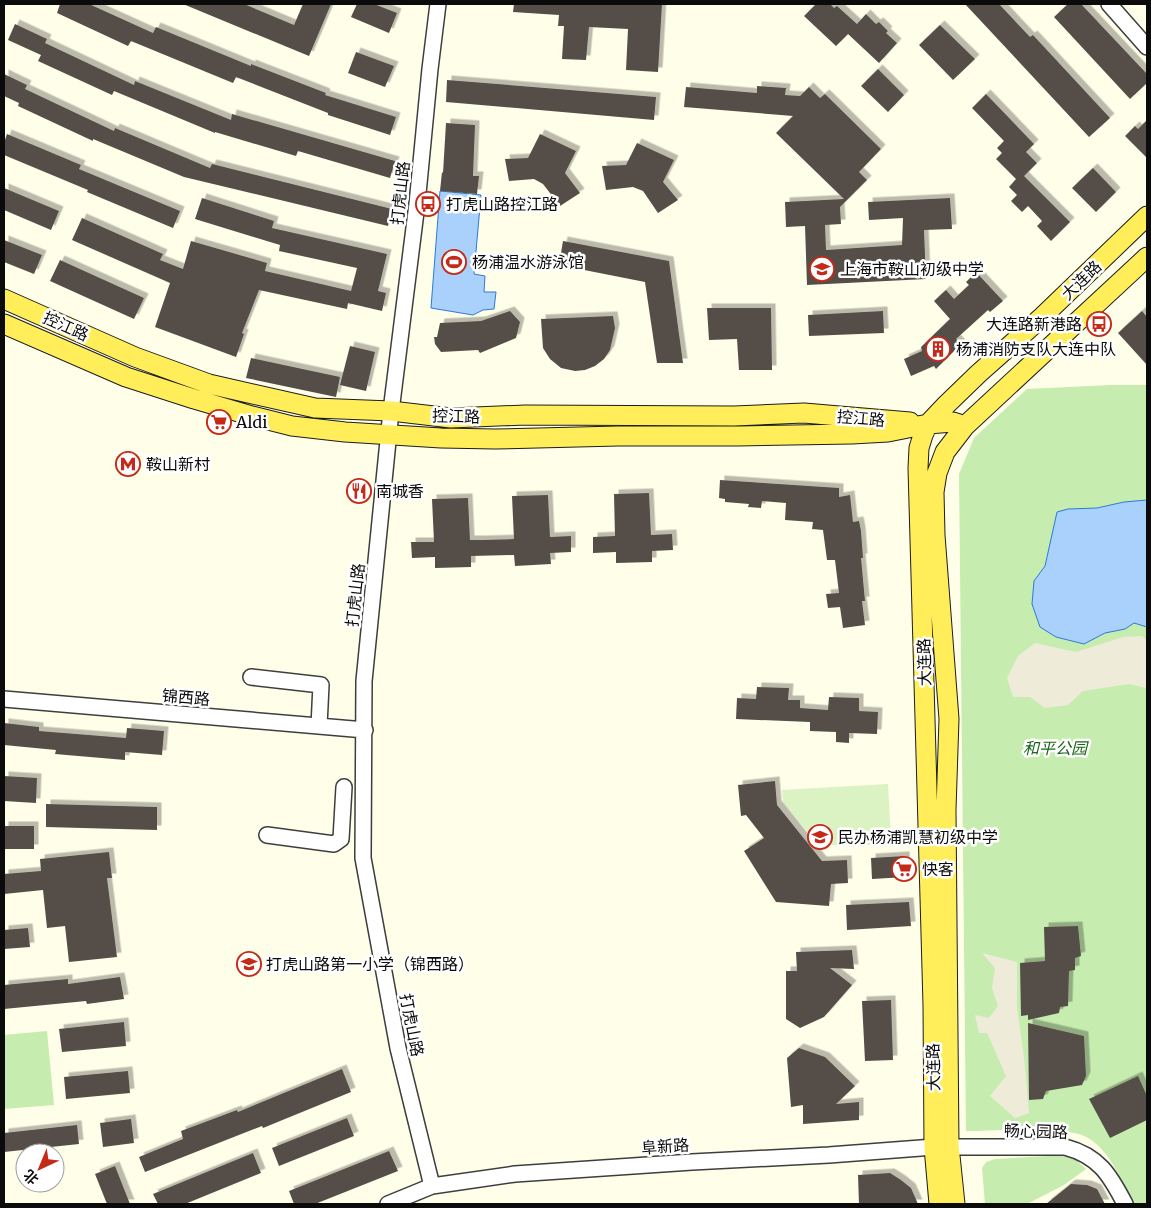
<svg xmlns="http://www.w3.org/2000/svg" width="1151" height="1208" font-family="Merriweather,'Noto Sans SC',serif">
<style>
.green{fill:#c7ecb0}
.pitch{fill:#dbf2c3}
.plaza{fill:#eeecd9}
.water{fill:#a9d1fb;stroke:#2b7ad7}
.building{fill:#544e47;filter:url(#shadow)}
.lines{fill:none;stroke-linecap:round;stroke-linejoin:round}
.minor-casing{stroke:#3e3e3e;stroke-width:18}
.major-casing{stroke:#1c1c1c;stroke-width:21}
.minor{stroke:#fff;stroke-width:15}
.major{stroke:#ffee59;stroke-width:19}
.labels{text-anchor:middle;stroke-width:5;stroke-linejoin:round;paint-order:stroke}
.street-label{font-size:16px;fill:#0b0b0b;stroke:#fff}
.poi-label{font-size:16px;fill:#0b0b0b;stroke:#fff;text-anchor:start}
.park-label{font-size:16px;font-style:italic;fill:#1c6717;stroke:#fff}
</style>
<defs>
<filter id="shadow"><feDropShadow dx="4.5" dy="-4.5" stdDeviation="0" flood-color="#0004"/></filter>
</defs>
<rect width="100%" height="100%" fill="#fffee9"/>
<path class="green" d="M1111 385H1147V500L1124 502 1097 508 1068 509 1049 549 1045 566 1034 581 1056 637 1084 644 1105 633 1125 629 1134 622 1147 627V1204H1133C1124 1187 1116 1165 1103 1151 1099 1146 1093 1141 1088 1138 1066 1125 994 1131 966 1131L959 474 974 438 1027 389Z
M47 1031 54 1105 4 1109V1035Z
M1065 1155 1074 1158 1086 1169 1064 1185 1027 1204H985L982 1168 986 1162 995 1159Z"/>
<path class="pitch" d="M888 784 891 840 886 845H819L783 802 782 790Z"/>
<path class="plaza" d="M1142 636 1147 641V688L1129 684 1083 691 1068 705 1045 708 1030 697H1013L1007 678 1018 656 1035 643 1076 652 1123 637Z
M982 953 1017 962V1007L1024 1057 1029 1113 1015 1118 990 1096 1006 1076 987 1033H979L975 1015 989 1018 998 1006 992 988 995 968Z"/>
<path class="water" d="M440 191 481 195 474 274 485 276 484 292H496L494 309 483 310 473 315 431 308Z
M1147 500V627L1134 623 1125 629 1105 633 1084 644 1056 637 1040 627 1032 604 1034 581 1045 566 1057 512 1068 509 1097 508 1124 502Z"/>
<path class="building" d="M60 4H89L153 33 156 27 251 66V64L326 93 325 95 396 117 390 135 328 115V113L236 77 233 83 131 41 128 46 57 13Z
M183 4H244L294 25 303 4H331L309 56Z
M357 4H374L397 13 389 33 351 17Z
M514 4H662L658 72 626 70 628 29 589 27 586 60 562 59 564 26H558L559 15 513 12Z
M816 4H830L834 8 837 6 857 24 866 14 876 24 879 22 888 31 886 33 897 43 879 63 848 34 836 46 804 16Z
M965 4H999L1030 37 1033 35 1110 118 1089 137Z
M1068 4H1081L1147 74V83L1130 99 1054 17Z
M15 24 47 39 45 43 134 85 135 81 231 120 232 114 395 161 390 178 298 151 296 156 215 132V133L114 91 112 95 38 61 41 55 8 40Z
M940 25 975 59 953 80 919 45Z
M356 52 394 66 385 87 348 73Z
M878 69 904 95 888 112 861 86Z
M4 74 27 85 25 89 114 131 115 128 210 168 212 164 392 209 388 226 184 177 93 139V141L18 106 19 103 4 96Z
M447 80 656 97 654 120 446 102Z
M757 86 786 88 785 95 800 96 809 87 820 98 825 94 881 149 859 172 867 180 840 207 841 224 825 225 826 250 902 245 903 218 869 220 868 202 950 198 952 229 924 230 926 279 807 285 805 226 786 227 785 202 844 199 776 133 793 116 684 107 686 87 757 93Z
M986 94 1034 144 1026 152 1037 163 1024 176 1070 222 1051 241 1037 226 1042 221 1028 206 1022 212 1011 201 1017 195 1009 187 1016 179 996 159 1002 153 997 148 1004 141 972 108Z
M1147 120V158L1125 136 1135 126 1138 129Z
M446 123 475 125 473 176H479L477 194 440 191 442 172 443 173Z
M7 134 81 165 79 169 180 211 173 228 87 192 88 190 4 155V143Z
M540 134 576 151 565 173 580 193 560 206 543 184 534 179 509 181 505 159 528 158Z
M637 143 674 160 663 182 678 200 658 213 643 191 633 187 606 190 602 166 626 165Z
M1093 168 1116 192 1096 212 1072 188Z
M4 188 59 211 51 230 4 210Z
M202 198 274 221 272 228 387 254 378 291 386 293 382 311 348 303 347 309 259 290 242 333 244 334 236 357 155 327 170 283 72 240 82 218 163 254 160 260 183 269 191 241 267 263 265 271 351 291 357 268 279 251 280 245 195 219Z
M4 240 42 255 34 274 4 262Z
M563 241 669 261 683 363H657L645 282 559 265Z
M60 260 144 298 134 319 50 281Z
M976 272 1003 301 990 312 988 310 956 339 961 344 936 369 934 366 911 376 904 359 922 351 921 347 950 319 934 301 946 290 954 299 969 285 966 282Z
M707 308H771L772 370H739L737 339 709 340Z
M510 311 520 322 516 338 480 353 478 350 441 352 435 344 434 337H437L440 323 481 321Z
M883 311 884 333 809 336 808 315Z
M1142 311 1147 317V365L1118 333Z
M613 316 615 328 610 350 604 359 595 366 585 370 575 371 561 368 550 359 543 348 541 319Z
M350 346 375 352 366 391 340 385Z
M251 358 340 377 336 397 246 378Z
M720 480 839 488V497L850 495 853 522 859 521 861 531 863 558H861L865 601H862L865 625 843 628 840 607 828 608 826 594 839 593 835 560H827L823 530 812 529 813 522 785 520 786 503 762 501 761 508 748 507 749 504 725 502V499L719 498Z
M649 493 651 535 672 534 673 550 652 551V562L616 563V552L593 553V537L615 536 614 494Z
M548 495 550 537 571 536V552L550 553 551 564 515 566 514 555 471 556V567L435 568V557L412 558 411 542H434L432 499 468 498 470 540H482L514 539 512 496Z
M757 687 789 688 788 700H800V708L828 710 829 697 859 698V711L878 712 877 734 849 733V743L836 742V732L810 731V722L736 719 737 698 756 699Z
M4 723 39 727V731L126 738 127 728 164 731 162 755 125 752V760L55 754 56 750 4 745Z
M4 776 37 778 36 803 4 801Z
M775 781 777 805 822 861 847 860 848 883 831 884 829 906 776 902 744 851 764 838 746 815 741 816 738 785Z
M46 804 157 807V830L46 827Z
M4 826H34V849H4Z
M109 852 112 878H107L117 957 69 962 65 926 47 928 43 890 4 894V874L41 871 40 859Z
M905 856 906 877 872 879 871 858Z
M909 902 911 926 847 930 846 905Z
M1078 926 1081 956 1075 958V970L1069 971 1068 1006 1060 1007 1059 1013 1028 1020V1015L1021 1016 1020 963 1045 961 1044 927Z
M28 928 30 947 4 949V930Z
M852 950 854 969 830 968 852 985 824 1017 800 1028 786 1019V971H797L796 952Z
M120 977 124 999 87 1004 86 1001 4 1009V985L68 979V984Z
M891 1000 893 1060 865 1061 862 1001Z
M124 1022 126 1046 62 1052 59 1029Z
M1028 1023 1084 1036 1086 1076 1082 1085 1046 1091 1043 1099 1029 1100Z
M799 1048 825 1057 855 1086 836 1104 859 1102V1120L803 1124V1105L791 1107 787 1058Z
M342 1069 351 1092 263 1128 262 1126 145 1172 139 1157 183 1139 181 1131 237 1110 238 1112Z
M128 1071 130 1093 66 1099 64 1077Z
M1138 1076 1147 1096V1120L1110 1138 1089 1099Z
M347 1118 354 1136 279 1166 272 1148Z
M131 1119 134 1143 103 1147 100 1123Z
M77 1125 79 1144 4 1152V1133Z
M389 1151 398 1171 315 1204H294L289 1191Z
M253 1153 261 1173 185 1204H158L153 1194Z
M115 1166 130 1204H107L95 1174Z
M890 1173 901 1180 911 1188 918 1204H859L858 1175Z
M1071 1184 1087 1185 1097 1189 1105 1204H1046Z"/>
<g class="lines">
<defs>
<path id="minor" d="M1109 4 1147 47
M251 677 321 685 319 726
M4 699 365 730
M267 835 334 844 341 839 344 787
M432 1186 398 1048 363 858 364 681 391 411 417 204 430 69 438 4
M388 1204 432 1186 515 1174 692 1162 829 1155 934 1147H1065C1099 1156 1110 1175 1125 1204"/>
<path id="major" d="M4 299 135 357 209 384 315 408 391 411 451 418 525 415 734 416 804 413 910 422
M4 324 126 377 194 399 252 416 292 426 345 432 441 438 495 439 618 436H739L852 434 888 432 928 424 953 422 965 426
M939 1204 934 1147 933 1005 918 468 919 448 923 435 928 424 946 405 978 374 1042 317 1147 216
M955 1204 949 1146 946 810 949 719 935 535 934 492 937 473 945 452 965 426 1147 257"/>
</defs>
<use href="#minor" class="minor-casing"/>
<use href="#major" class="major-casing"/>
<use href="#minor" class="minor"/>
<use href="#major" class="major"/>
</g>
<defs>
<symbol id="bus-ring" viewBox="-11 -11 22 22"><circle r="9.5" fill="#fff" stroke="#c52a19" stroke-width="1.5"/><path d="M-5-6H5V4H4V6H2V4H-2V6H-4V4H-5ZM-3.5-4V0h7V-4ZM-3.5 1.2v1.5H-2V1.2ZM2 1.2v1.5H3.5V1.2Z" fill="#c52a19"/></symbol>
<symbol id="stadium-ring" viewBox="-11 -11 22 22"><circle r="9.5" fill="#fff" stroke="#c52a19" stroke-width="1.5"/><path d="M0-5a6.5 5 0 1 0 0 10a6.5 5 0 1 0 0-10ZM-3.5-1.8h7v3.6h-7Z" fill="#c52a19"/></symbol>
<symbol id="school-ring" viewBox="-11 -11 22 22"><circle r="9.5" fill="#fff" stroke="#c52a19" stroke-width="1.5"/><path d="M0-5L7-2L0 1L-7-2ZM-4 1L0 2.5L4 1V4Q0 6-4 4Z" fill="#c52a19"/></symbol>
<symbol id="building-ring" viewBox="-11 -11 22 22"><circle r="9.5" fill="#fff" stroke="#c52a19" stroke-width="1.5"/><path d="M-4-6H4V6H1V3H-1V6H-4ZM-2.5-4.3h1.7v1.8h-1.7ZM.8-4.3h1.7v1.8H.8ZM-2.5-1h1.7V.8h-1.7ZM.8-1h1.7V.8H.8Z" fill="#c52a19"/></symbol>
<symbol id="supermarket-ring" viewBox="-11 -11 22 22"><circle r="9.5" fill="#fff" stroke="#c52a19" stroke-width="1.5"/><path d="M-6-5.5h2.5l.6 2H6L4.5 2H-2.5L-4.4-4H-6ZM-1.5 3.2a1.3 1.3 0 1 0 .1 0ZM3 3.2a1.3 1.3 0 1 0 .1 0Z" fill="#c52a19"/></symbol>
<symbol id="metro-ring" viewBox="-11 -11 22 22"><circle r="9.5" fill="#fff" stroke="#c52a19" stroke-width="1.5"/><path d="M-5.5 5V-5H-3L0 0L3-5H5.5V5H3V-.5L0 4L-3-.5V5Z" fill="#c52a19"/></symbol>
<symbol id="restaurant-ring" viewBox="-11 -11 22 22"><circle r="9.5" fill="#fff" stroke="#c52a19" stroke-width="1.5"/><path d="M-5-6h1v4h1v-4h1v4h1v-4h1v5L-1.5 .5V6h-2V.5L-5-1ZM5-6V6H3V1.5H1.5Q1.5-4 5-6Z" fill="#c52a19"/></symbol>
</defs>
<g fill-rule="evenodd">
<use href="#bus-ring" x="414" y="190" width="28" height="28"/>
<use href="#stadium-ring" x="440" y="248" width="28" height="28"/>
<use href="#school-ring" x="808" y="255" width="28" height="28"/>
<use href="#bus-ring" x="1085" y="310" width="28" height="28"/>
<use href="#building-ring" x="924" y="335" width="28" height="28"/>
<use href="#supermarket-ring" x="205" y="408" width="28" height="28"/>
<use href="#metro-ring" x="114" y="450" width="28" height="28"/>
<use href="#restaurant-ring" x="345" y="477" width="28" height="28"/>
<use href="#school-ring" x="806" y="823" width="28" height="28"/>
<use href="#supermarket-ring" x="890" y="855" width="28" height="28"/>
<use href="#school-ring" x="235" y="950" width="28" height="28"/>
</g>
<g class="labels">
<g class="street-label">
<text transform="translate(400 193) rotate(-84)" y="6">打虎山路</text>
<text transform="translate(1081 280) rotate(-44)" y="6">大连路</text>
<text transform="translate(66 326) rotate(24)" y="6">控江路</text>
<text transform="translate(456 416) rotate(1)" y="6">控江路</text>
<text transform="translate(861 418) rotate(5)" y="6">控江路</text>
<text transform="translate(355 595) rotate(-84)" y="6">打虎山路</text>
<text transform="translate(924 662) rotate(-91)" y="6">大连路</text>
<text transform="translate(186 697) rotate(5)" y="6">锦西路</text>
<text transform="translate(412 1025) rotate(79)" y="6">打虎山路</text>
<text transform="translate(933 1067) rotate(-91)" y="6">大连路</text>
<text transform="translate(1036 1131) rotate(2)" y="6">畅心园路</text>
<text transform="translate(665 1146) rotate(-4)" y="6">阜新路</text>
</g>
<g class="poi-label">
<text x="446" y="210">打虎山路控江路</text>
<text x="472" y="268">杨浦温水游泳馆</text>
<text x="840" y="275">上海市鞍山初级中学</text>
<text x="1082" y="330" text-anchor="end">大连路新港路</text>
<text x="956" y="355">杨浦消防支队大连中队</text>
<text x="236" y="428">Aldi</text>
<text x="146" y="470">鞍山新村</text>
<text x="376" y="497">南城香</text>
<text x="838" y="843">民办杨浦凯慧初级中学</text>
<text x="922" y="875">快客</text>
<text x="266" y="970">打虎山路第一小学（锦西路）</text>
</g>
<g class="park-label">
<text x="1055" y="754">和平公园</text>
</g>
</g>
<rect width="1151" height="1208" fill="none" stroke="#0b0b0b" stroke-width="10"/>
<g transform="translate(40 1168) rotate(224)"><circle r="24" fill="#ffffff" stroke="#9d9d9d"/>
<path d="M0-4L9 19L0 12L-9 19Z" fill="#c52a19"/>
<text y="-8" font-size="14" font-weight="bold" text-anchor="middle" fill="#0b0b0b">北</text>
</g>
</svg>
